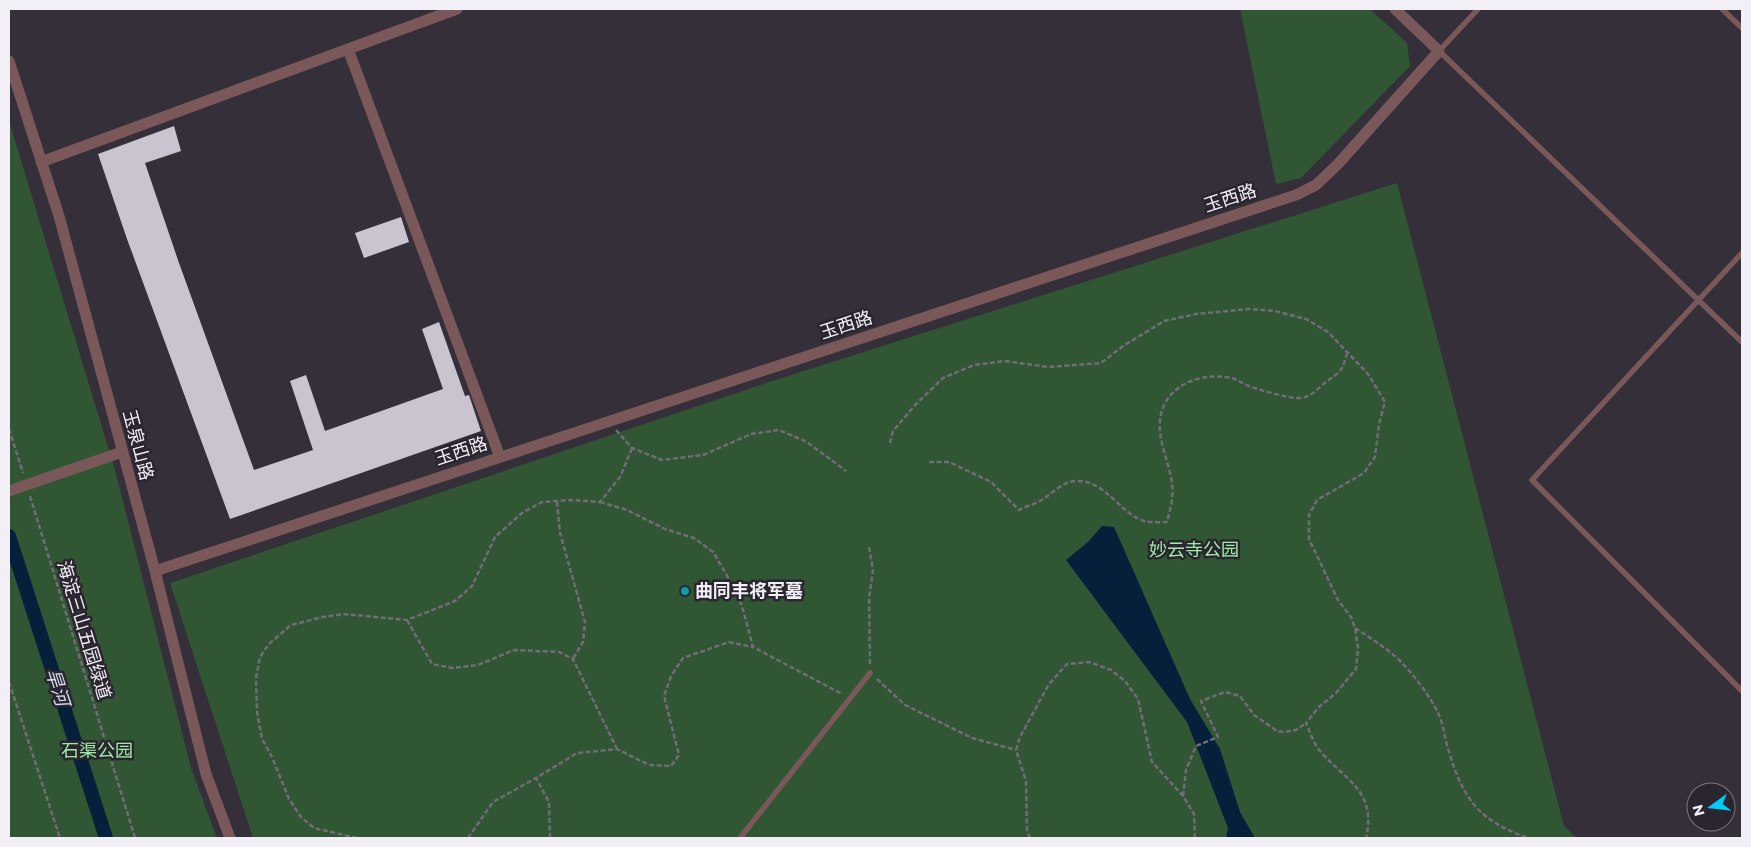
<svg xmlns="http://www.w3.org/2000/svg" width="1751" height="847" font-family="Montserrat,'Noto Sans SC',sans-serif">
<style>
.green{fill:#305634}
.water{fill:#06203b}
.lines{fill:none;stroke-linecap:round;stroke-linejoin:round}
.canal{stroke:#06203b;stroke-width:14}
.building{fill:#cac4d1}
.path{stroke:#716c75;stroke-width:2.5;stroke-dasharray:5 2.5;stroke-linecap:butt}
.lane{stroke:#7a5859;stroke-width:5.5}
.street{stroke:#7a5859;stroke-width:11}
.culture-dot{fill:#0f9aa8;stroke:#2a252f;stroke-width:2}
.labels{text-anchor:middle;stroke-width:5;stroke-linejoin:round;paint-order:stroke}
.street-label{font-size:18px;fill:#f2eff6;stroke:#2a252f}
.park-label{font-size:18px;fill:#9aeda2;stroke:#2a252f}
.poi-label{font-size:18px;font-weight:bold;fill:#f2eff6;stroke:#2a252f;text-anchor:start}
.water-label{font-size:19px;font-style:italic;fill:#d1deee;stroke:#2a252f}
</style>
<rect width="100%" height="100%" fill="#342f39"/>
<path class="green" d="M1240 9H1370L1407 43 1410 66 1301 178 1276 184Z
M9 121 115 470 191 768 217 838H9Z
M1397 183 1564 826 1577 838H253L170 583 772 381Z"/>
<path class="water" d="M1102 526 1114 527 1190 699 1220 749 1240 812 1255 838H1226L1228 828 1187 722 1066 560 1088 542Z"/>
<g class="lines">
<path class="canal" d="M9 536 106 838"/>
</g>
<path class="building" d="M174 126 181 151 145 163 179 263 254 470 313 450 290 381 306 375 325 431 443 389 422 329 439 322 465 396 469 395 481 431 230 519 127 239 98 154Z
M401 217 409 242 364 258 355 233Z"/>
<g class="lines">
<path class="path" d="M9 429 23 473
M616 430 632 448 662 460 703 455 751 434 779 430 807 442 846 471
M890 443 893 431 916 404 943 378 974 365 1005 361 1048 367 1101 363 1123 346 1164 321 1196 314 1249 309 1275 311 1306 319 1328 332 1368 374 1385 402 1379 424 1375 457 1364 473 1317 500 1309 515V539L1338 600 1351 617 1355 628 1358 648 1356 669 1336 693 1319 707 1306 723C1310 731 1313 743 1320 751 1346 781 1377 791 1366 838
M929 462H949L991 482 1019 510C1026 506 1036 504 1043 499 1053 493 1063 481 1076 481 1106 480 1119 513 1144 521 1151 523 1160 522 1167 522 1170 510 1174 497 1172 484 1169 457 1151 431 1165 403 1178 380 1207 373 1232 378 1238 380 1243 384 1249 386 1259 390 1291 399 1301 398 1315 395 1315 390 1326 382 1341 371 1342 372 1347 353
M30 496 135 838
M557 502 560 533 585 622 583 642 573 659
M600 502 627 510 665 529 694 538 713 552 732 584 742 606 753 647 842 694
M869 547 873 570 869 598 870 664
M407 620 432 664 452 668 478 665 514 650 559 652 573 659 617 749
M1355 628C1369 637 1383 646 1396 657 1411 671 1431 697 1439 715 1444 727 1445 740 1449 752 1464 801 1480 821 1528 838
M877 679 905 705 972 738 1016 750
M9 682 60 838
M1183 796 1186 770 1196 746 1218 737 1201 701 1225 692 1240 696 1254 715 1277 731 1284 732 1296 730 1306 723
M357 838 314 828 301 817 289 799 272 757 262 739 257 712 256 678 260 657 269 644 291 625 323 617 344 614 407 620 455 601 472 586 495 537 522 513 542 502 571 500 600 502 620 477 632 448
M468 838 493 802 536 778
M550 838 549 802 536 778 577 753 617 749 649 765 671 766 679 755 664 696 671 676 683 658 729 642 753 647
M1030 838 1027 830 1026 781 1016 750 1020 737 1049 684 1067 664 1089 662 1111 670 1125 681 1138 699 1152 762 1183 796 1194 814 1195 838"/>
<path class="lane" d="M1478 9 1439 51 1742 342
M1722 9 1742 28
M1742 253 1532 480 1742 691
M740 838 870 673"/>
<path class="street" d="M348 49 500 457
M9 61 59 216 155 571 206 774 230 838
M41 162 457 9
M9 491 122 452
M155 571 1296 195 1316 185 1338 164 1439 51 1395 9"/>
</g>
<circle class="culture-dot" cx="685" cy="591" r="5"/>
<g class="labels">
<g class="street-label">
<text transform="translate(1230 198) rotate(-18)" y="6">玉西路</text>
<text transform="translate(846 325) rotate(-18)" y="6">玉西路</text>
<text transform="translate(138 445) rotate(75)" y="6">玉泉山路</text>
<text transform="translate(461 451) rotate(-18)" y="6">玉西路</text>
<text transform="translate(84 630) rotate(73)" y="6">海淀三山五园绿道</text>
</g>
<g class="park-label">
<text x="1194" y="556">妙云寺公园</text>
<text x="97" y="757">石渠公园</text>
</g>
<g class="poi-label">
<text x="695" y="597">曲同丰将军墓</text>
</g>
<g class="water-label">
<text transform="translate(58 687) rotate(72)" y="7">旱河</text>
</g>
</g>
<rect width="1751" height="847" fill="none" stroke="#f2eff6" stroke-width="20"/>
<g transform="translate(1711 807) rotate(255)"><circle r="24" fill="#2a252f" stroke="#7a767f"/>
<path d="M0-4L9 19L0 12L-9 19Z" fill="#00cbf8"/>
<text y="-8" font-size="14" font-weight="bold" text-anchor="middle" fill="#f2eff6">N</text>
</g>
</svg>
